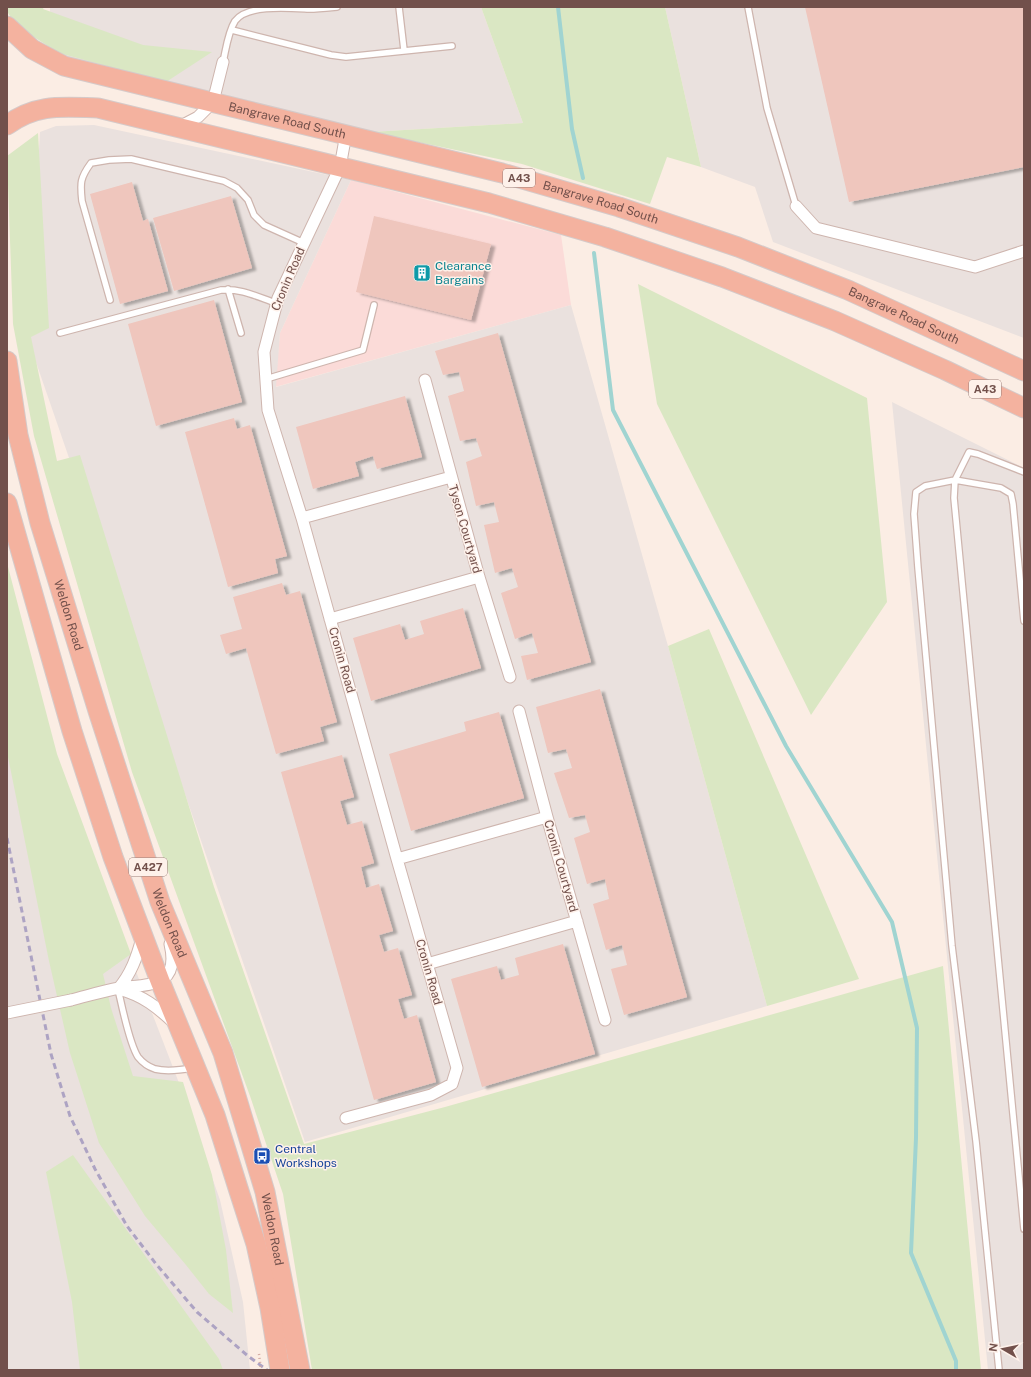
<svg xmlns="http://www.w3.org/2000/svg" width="1031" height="1377" font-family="'Public Sans',sans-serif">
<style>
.commercial{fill:#fbdbd8}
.industrial{fill:#eae1de}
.green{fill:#dae7c3}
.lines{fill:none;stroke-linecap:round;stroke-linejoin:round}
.stream{stroke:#a0d4d1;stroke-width:4}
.building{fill:#efc6bd;filter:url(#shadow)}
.service-casing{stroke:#ceb5ae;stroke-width:8}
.minor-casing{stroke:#ceb5ae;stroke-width:13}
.trunk-casing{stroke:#d5cac9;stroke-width:21}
.service{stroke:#fff;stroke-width:5.5}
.minor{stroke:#fff;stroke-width:11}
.trunk{stroke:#f4b29f;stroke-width:19}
.rail{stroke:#ada3c3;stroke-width:3;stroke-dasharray:6 4;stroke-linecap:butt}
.minor-bridge-casing{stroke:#ceb5ae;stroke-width:13;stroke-linecap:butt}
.path-bridge{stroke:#d3a9a0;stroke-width:2.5;stroke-dasharray:1 3;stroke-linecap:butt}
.minor-bridge{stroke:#fff;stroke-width:11}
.labels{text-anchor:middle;stroke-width:3;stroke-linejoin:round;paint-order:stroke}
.shield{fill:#fef1ea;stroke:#9c807b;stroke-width:1}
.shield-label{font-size:11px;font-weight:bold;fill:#72504b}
.street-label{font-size:12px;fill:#72504b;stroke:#fef1ea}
.culture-label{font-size:12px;fill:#0d838f;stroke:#fef1ea;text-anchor:start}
.transit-label{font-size:12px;fill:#164399;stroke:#fef1ea;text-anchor:start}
</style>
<defs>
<filter id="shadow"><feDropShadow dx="4.5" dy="2.5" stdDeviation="1" flood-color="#0004"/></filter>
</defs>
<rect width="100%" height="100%" fill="#fbede4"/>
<path class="commercial" d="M351 180 561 235 571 305 275 387 280 333Z"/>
<path class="industrial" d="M50 7H481L523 123 371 132 50 54Z
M665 7H1024V338L773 242 755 187 701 167Z
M94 125 351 180 280 333 276 387 571 305 668 646 767 1006 305 1142 28 339 40 132 56 126Z
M892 402 1024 468V1370H988Z
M7 580 53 756 179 1083 220 1200 243 1302 250 1370H7Z"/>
<path class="green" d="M7 7H44L43 9 143 45 212 52 166 82 59 53 15 25 7 11Z
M481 7H665L701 167 667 157 650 204 522 164 371 132 523 123Z
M38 133 49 328 31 337 57 461 80 455 214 887 304 1144 445 1107 943 966 981 1370H312L283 1194 250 1096 132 772 34 436 13 324 7 156Z
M638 284 867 398 887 602 811 715 657 404Z
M7 563 57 754 131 954 103 974 111 1008 133 1076 183 1082 212 1175 226 1250 233 1313 209 1294 186 1265 145 1216 99 1143 70 1053 49 961 7 752Z
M709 629 859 979 767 1006 668 646Z
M73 1155 219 1359 223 1370H80L72 1302 46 1172Z"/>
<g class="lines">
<path class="stream" d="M558 7 572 129 583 178
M594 253 613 410 786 746 892 922 917 1028 916 1138 911 1253 956 1361V1370"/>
</g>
<path class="building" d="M805 7H1024V167L849 202Z
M132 182 143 221 148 219 168 291 120 304 90 194Z
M231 196 252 268 174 291 153 218Z
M374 216 491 244 471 320 356 292Z
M214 300 242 402 156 426 128 324Z
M498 333 591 662 527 680 521 656 538 653 532 633 515 639 501 593 518 587 512 568 495 573 484 525 499 522 494 502 476 506 466 462 482 456 476 438 460 441 448 396 464 391 459 372 443 375 435 351Z
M405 396 422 457 377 469 373 456 355 462 359 476 313 489 296 427Z
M234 418 237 429 250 425 287 556 275 559 278 573 228 587 185 432Z
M282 583 286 595 300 591 337 722 320 727 324 741 276 754 246 648 226 654 220 635 242 629 233 597Z
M463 608 481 668 371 701 353 638 400 624 405 640 424 634 420 621Z
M600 689 687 997 624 1015 611 969 627 965 622 945 606 950 593 904 609 899 605 879 587 884 574 838 590 832 585 815 569 818 554 773 572 768 566 749 548 753 536 707Z
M499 712 524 798 411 831 389 754 466 731 464 722Z
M342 755 354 797 340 801 347 825 362 821 374 863 361 867 366 888 379 884 393 931 379 935 384 952 398 948 412 995 398 999 404 1019 417 1015 436 1082 374 1100 281 772Z
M563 944 595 1054 482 1087 451 979 497 966 501 980 519 975 515 958Z"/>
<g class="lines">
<defs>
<path id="service" d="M399 7 404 50
M748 7 767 108 796 206
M232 30 331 55 346 57 452 46
M223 62C226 49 228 32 235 21 247 4 290 8 309 9 318 9 327 8 337 7
M228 289 241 333
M110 300 82 201C80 183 80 178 91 163L109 160 131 159 224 181 237 188 248 200 254 215 264 225 304 243
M60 333 221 290C240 288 258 297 276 303
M266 379 363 350 374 305
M1024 472 978 454 969 452 955 480 954 498 1024 1229
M118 989C122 1006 129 1043 138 1057 142 1062 149 1067 155 1069 167 1072 181 1070 193 1068
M999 1370 976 1141 952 946 918 568 914 514 916 492 925 486 955 480 1001 488 1011 494 1013 504 1024 621"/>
<path id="minor" d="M177 128 198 117 213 102 223 62
M796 206 816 228 975 267 1024 251
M425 380 479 577 510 677
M302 518 451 477
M330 619 479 577
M519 711 547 817 605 1020
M397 859 547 817
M427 964 577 921
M118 989C131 974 137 957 142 938
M122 990C143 996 157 1007 173 1022
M71 1000C87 996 103 991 119 988 151 984 180 987 170 944
M346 1118 431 1095 452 1084 457 1068 397 859 302 518 268 410 264 352 278 298 340 167 346 134"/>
<g id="trunk">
<path id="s1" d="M7 26 32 49 64 66 502 173 619 207 738 247 848 290 1024 371"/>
<path d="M7 125C37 103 63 107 98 108L489 203 605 237 722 277 835 321 945 370 1024 408"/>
<path id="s2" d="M7 361 18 435 40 523 98 711 160 902 223 1053 265 1192 300 1370"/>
<path d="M7 503 72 731 113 857 160 981 215 1115 238 1188 256 1244 270 1308 280 1370"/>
</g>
</defs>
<use href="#service" class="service-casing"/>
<use href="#minor" class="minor-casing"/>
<use href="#trunk" class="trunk-casing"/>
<use href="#service" class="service"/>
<use href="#minor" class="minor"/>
<use href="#trunk" class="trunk"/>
<path class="rail" d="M7 838 51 1054 70 1116 95 1169 127 1226 156 1264 197 1312 248 1356 267 1370"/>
<defs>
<path id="minor-bridge" d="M7 1013 71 1000"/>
</defs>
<use href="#minor-bridge" class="minor-bridge-casing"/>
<path class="path-bridge" d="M259 1354 261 1370"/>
<use href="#minor-bridge" class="minor-bridge"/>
</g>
<defs>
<symbol id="building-square" viewBox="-11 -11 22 22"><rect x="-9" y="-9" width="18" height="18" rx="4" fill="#0f9aa8" stroke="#fef1ea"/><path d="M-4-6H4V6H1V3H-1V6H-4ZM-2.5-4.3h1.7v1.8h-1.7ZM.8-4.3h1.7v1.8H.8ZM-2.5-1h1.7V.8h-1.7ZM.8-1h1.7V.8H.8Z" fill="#fff"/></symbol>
<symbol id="bus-square" viewBox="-11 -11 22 22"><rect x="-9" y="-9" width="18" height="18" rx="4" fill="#1a4fb4" stroke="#fef1ea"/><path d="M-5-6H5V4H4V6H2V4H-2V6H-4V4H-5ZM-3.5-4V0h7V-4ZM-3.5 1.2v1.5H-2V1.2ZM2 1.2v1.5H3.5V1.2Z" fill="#fff"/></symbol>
</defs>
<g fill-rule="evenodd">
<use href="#building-square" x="412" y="263" width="20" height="20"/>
<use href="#bus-square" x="252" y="1146" width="20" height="20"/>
</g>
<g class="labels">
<g class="shield">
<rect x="503" y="169" width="32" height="18" rx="3"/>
<rect x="969" y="380" width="32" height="18" rx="3"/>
<rect x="129" y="858" width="38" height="18" rx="3"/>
</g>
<g class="shield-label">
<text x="519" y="182">A43</text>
<text x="985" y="393">A43</text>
<text x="148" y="871">A427</text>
</g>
<g class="street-label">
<text dy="4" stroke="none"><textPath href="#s1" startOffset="300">Bangrave Road South</textPath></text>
<text dy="4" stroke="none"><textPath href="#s1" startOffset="624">Bangrave Road South</textPath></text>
<text transform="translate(288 279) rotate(-67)" y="4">Cronin Road</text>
<text dy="4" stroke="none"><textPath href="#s1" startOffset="948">Bangrave Road South</textPath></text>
<text transform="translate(465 529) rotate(74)" y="4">Tyson Courtyard</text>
<text dy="4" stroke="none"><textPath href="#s2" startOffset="262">Weldon Road</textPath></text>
<text transform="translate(342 660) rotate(74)" y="4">Cronin Road</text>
<text transform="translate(561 866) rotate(74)" y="4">Cronin Courtyard</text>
<text dy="4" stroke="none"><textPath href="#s2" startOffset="586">Weldon Road</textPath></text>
<text transform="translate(429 972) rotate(74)" y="4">Cronin Road</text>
<text dy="4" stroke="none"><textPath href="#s2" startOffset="910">Weldon Road</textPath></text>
</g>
<g class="culture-label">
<text x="435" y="270">Clearance<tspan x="435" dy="14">Bargains</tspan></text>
</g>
<g class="transit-label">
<text x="275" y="1153">Central<tspan x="275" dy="14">Workshops</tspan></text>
</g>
</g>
<rect width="1031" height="1377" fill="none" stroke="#72504b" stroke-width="16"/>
<g transform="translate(1003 1349) rotate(279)" stroke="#fef1ea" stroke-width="3" paint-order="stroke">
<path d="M0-3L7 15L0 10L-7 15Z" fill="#72504b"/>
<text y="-6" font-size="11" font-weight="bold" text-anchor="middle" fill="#72504b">N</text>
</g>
</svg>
